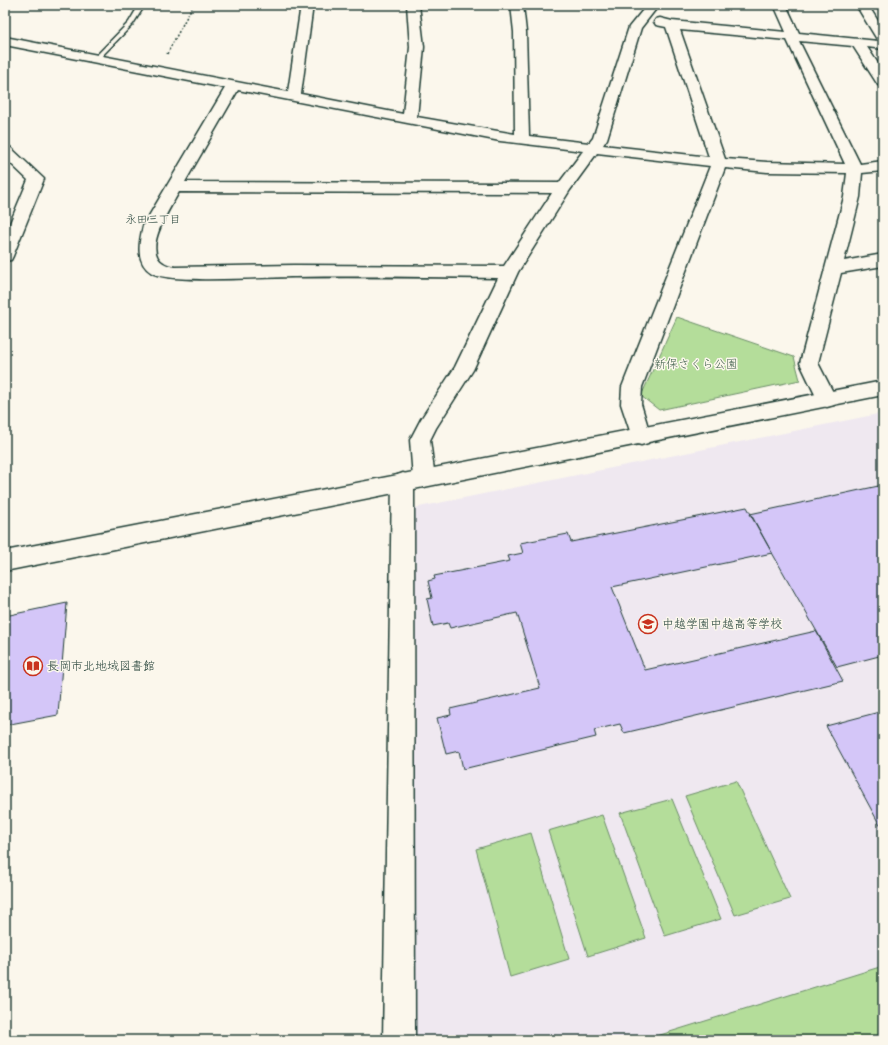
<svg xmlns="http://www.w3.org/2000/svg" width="888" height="1045" font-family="'Gochi Hand','Klee One',sans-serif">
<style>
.built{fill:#efe8f0}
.green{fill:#b4dd9a;stroke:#6a8d67}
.building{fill:#d4c6f8;stroke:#1f3d34}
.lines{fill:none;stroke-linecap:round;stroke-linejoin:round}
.lane-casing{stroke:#1f3d34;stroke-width:3}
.street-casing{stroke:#1f3d34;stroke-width:3}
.secondary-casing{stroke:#1f3d34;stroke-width:3}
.path{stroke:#1f3d34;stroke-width:1.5;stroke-dasharray:2 2;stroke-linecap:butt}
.lane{fill:#fbf7ec;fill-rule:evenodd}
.street{fill:#fbf7ec;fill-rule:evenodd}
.secondary{fill:#fbf7ec;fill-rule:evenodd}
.labels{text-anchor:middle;stroke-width:3;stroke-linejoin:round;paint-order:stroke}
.far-neighbourhood-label{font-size:11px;fill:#1f3d34;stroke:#fbf7ec}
.park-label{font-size:12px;fill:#3d5d48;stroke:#fbf7ec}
.poi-label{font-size:12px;fill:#1f3d34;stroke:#fbf7ec;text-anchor:start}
</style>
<rect width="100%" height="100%" fill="#fbf7ec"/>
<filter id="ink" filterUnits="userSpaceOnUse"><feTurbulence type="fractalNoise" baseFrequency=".025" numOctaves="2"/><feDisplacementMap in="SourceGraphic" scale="8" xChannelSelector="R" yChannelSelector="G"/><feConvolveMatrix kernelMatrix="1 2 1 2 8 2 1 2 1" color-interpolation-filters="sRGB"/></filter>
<g filter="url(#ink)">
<path class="built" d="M883 413V1040H416L412 740 414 508Z"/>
<path class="green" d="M677 317 794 357 800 380 659 410 641 396Z
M736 781 790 899 735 915 685 796Z
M672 799 721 919 665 936 620 813Z
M602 815 646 938 588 956 548 831Z
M531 833 569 959 510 977 476 849Z
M883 966V1040H644Z"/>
<path class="building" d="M883 485V655L837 667 750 514Z
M747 507 772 553 612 587 645 670 816 631 843 681 624 733 620 724 594 730 596 737 463 769 459 751 446 754 437 718 451 715 450 709 540 688 517 613 450 628 448 623 433 626 427 599 432 598 428 581 435 579 434 576 510 561 508 556 523 553 520 543 568 534 571 542Z
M67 603 58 715 5 725V616Z
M883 711V831L826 726Z"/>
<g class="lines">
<defs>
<path id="lane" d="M139 5H145L133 24 98 60H94V58L129 22Z"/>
<path id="street" d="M301 5H313L301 94 403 114 410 47 407 5H419L424 47 417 117 515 134 514 32 511 5H523L526 32 529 136 589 143 593 138 629 27 647 5H659L641 28 607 139 603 145 709 157 666 27 656 25 654 22 656 19 660 18 672 21 786 32 774 5H786L799 33 878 41 856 5H868L883 29V49L867 47 883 71V86L878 85 853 46 799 41 860 164 883 161V171L862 173 860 197 844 261 883 254V266L841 273 818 363 837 400 834 405 827 407 820 405 800 363 844 197 847 173 767 172 725 168 642 387 641 404 651 437 648 443 641 445 634 443 621 404 622 387 710 166 597 153 570 190 518 272 473 370 436 428 430 440 435 478 431 484 424 487 417 484 413 478 410 440 421 419 455 367 498 278C430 277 362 276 294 277 267 277 170 284 152 273 135 263 139 242 143 226L225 88 5 45V37L288 92ZM680 30 787 40 845 164 767 162 725 159ZM238 90 500 141 583 151 559 183 185 182ZM179 192 552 193 504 266 294 265 175 267C134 261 168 212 179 192Z
M5 146 10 147 44 179 13 256 11 260 5 261V235L28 180 5 158Z
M403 473 411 476 414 482 415 1040H383L392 482 395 476Z"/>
<path id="secondary" d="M883 381V395L5 571V551Z"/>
</defs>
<use href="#lane" class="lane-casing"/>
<use href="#street" class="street-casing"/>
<use href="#secondary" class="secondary-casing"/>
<path class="path" d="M167 54 193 5"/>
<use href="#lane" class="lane"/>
<use href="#street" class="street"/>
<use href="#secondary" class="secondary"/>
</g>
</g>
<defs>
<symbol id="school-ring" viewBox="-11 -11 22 22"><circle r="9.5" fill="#fbf7ec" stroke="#c8321e" stroke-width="1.5"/><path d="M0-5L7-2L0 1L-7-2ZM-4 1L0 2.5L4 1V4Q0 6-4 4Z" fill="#c8321e"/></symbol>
<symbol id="library-ring" viewBox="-11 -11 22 22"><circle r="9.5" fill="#fbf7ec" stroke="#c8321e" stroke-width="1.5"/><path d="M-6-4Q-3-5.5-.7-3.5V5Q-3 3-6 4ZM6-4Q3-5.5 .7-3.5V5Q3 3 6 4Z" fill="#c8321e"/></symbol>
</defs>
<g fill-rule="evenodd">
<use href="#school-ring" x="637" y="613" width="22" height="22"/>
<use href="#library-ring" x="22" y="655" width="22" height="22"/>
</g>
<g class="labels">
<g class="far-neighbourhood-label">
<text x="153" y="223">永田三丁目</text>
</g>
<g class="park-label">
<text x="696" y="368">新保さくら公園</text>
</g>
<g class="poi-label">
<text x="662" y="628">中越学園中越高等学校</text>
<text x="47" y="670">長岡市北地域図書館</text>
</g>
</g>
<rect width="888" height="1045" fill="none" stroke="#fbf7ec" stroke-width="20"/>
<rect x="10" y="10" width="868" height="1025" fill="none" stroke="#1f3d34" stroke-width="1.5" filter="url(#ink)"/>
</svg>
